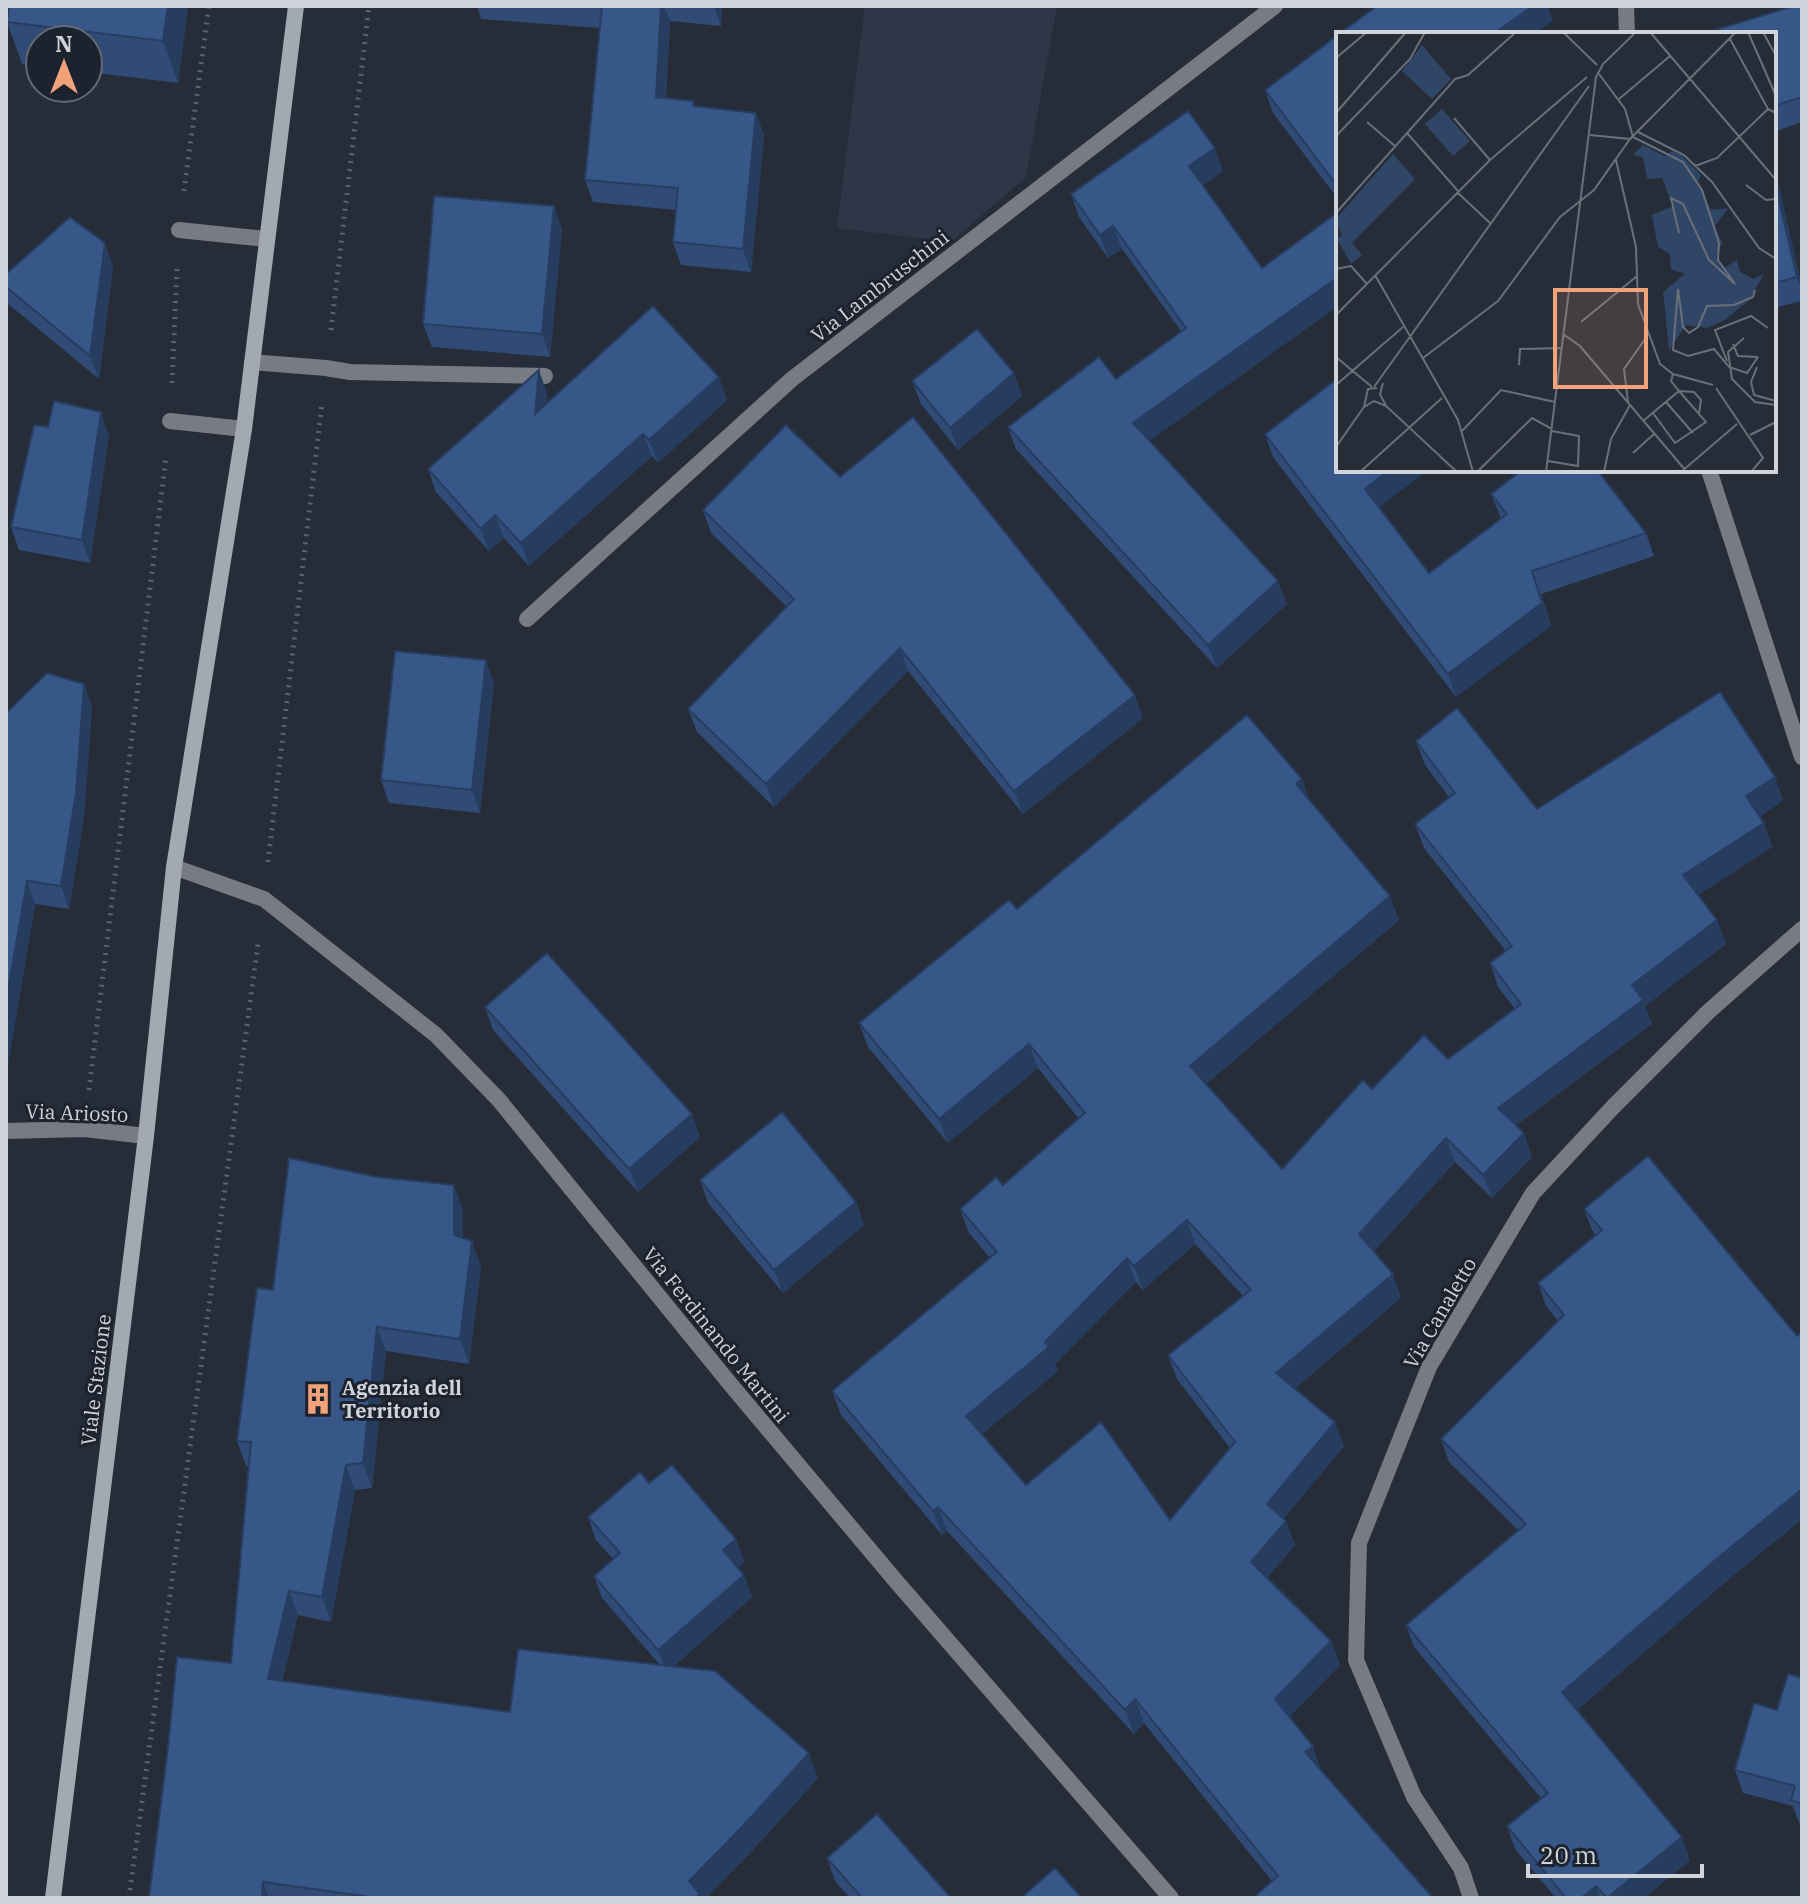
<svg xmlns="http://www.w3.org/2000/svg" width="1808" height="1904" font-family="'IBM Plex Serif',serif">
<style>
.built{fill:#2d3747}
.lines{fill:none;stroke-linecap:round;stroke-linejoin:round}
.path{stroke:#5d636d;stroke-width:5;stroke-dasharray:2 6;stroke-linecap:butt}
.service{stroke:#787c82;stroke-width:16}
.minor{stroke:#787c82;stroke-width:16}
.secondary{stroke:#a3a9b2;stroke-width:16}
.wall{fill:#304b76;fill-rule:evenodd}
.shaded-wall{fill:#273d60}
.building{fill:#385789;stroke:#273d60;stroke-width:2;fill-rule:evenodd}
.labels{text-anchor:middle;stroke-width:6;stroke-linejoin:round;paint-order:stroke}
.street-label{font-size:20px;fill:#cfd4db;stroke:#1d232e}
.poi-label{font-size:20px;font-weight:bold;fill:#cfd4db;stroke:#1d232e;text-anchor:start}
.inset-road{fill:none;stroke:#6a7079;stroke-width:2}
.view{fill:#f0a279;fill-opacity:0.15;stroke:#f0a279;stroke-width:4}
.inset-edge{fill:none;stroke:#cfd4db;stroke-width:4}
</style>
<rect width="100%" height="100%" fill="#262d38"/>
<path class="built" d="M865 6H1057L1026 177 951 242 837 228Z"/>
<g class="lines">
<path class="path" d="M184 191 209 6
M331 330 369 6
M172 383 177 269
M268 862 322 403
M89 1090 166 457
M129 1898 258 944"/>
<path class="service" d="M179 230 266 239
M252 362 326 368 350 372 545 376
M170 421 244 429"/>
<path class="minor" d="M1626 6 1627 34
M1709 470 1802 757
M527 619 792 379 1275 6
M174 867 264 899 436 1035 499 1100 731 1385 895 1580 1171 1898
M6 1131 84 1129 146 1136
M1471 1898 1461 1868 1414 1797 1356 1660 1359 1543 1429 1367 1533 1193 1613 1107 1708 1012 1802 929"/>
<path class="secondary" d="M53 1898 146 1136 174 867 244 429 296 6"/>
</g>
<path class="wall" d="M9 6H188L178 83 88 72V40H40V66L22 64 7 22Z
M477 6H722L721 26 670 21 666 98 696 107 756 113 764 136 751 272 681 265 673 242 676 210 593 202 585 180 599 28 481 19Z
M1802 9V122L1774 132V34Z
M1338 35V199L1273 113 1265 90Z
M1774 166 1802 287V301L1774 308Z
M1223 171 1203 185 1262 268 1338 212V306L1149 441 1278 581 1287 604 1217 668 1016 449 1008 427 1116 379 1181 331 1122 249 1108 258 1079 217 1071 194Z
M562 229 550 357 432 347 423 324Z
M113 266 99 379 7 303 6 274Z
M1014 373 1022 396 958 450 921 404 912 381Z
M547 393 546 404 727 400 658 463 652 456 529 566 504 538 489 551 436 492 428 469Z
M1265 434 1338 470H1428L1379 507 1429 573 1501 519 1491 494 1646 533 1654 556 1541 594 1551 626 1456 697 1273 457Z
M109 435 90 563 19 550 11 527Z
M840 477 1143 718 1023 814 908 671 774 807 697 732 688 709 787 607 711 533 703 510Z
M494 683 480 813 389 803 381 780Z
M84 684 92 707 84 816 69 909 35 904 8 1064H6V717Z
M1416 741 1537 809 1783 800 1760 817 1764 823 1772 847 1698 895 1717 920 1726 944 1645 1006 1652 1024 1516 1125 1524 1133 1532 1157 1492 1198 1455 1162 1374 1251 1401 1298 1295 1388 1344 1446 1284 1518 1295 1545 1267 1578 1331 1641 1340 1665 1289 1717 1321 1770 1434 1898 1272 1881 1144 1723 1134 1734 947 1531 942 1535 841 1415 832 1391 990 1258 969 1233 960 1209 1003 1185 1079 1119 1038 1068 948 1143 868 1047 859 1023 1017 909 1302 779 1309 800 1399 920 1206 1084 1282 1169 1372 1089 1448 1059 1515 1009 1498 987 1490 963 1506 951 1424 848 1415 824 1449 797 1425 765ZM1195 1244 1243 1296 1168 1355 1177 1379 1230 1448 1170 1520 1026 1485 982 1434 1058 1371 1055 1364 1136 1282 1143 1290Z
M485 1007 692 1114 700 1137 638 1192 493 1030Z
M377 1177 463 1209V1238L481 1266 469 1364 386 1351 372 1488 355 1490 331 1622 298 1615 282 1681 510 1712 660 1665 602 1598 594 1576 613 1559 596 1540 588 1517 649 1483 736 1539 744 1562 738 1568 744 1575 752 1597 674 1666 818 1778 751 1852 706 1898H149L231 1663 249 1466H246L237 1441 273 1290Z
M700 1180 856 1202 864 1225 783 1293 708 1203Z
M1584 1209 1797 1336 1802 1335V1519L1729 1579 1577 1710 1690 1860 1644 1898H1556L1515 1849 1507 1826 1541 1798 1414 1647 1406 1625 1518 1530 1449 1462 1441 1439 1558 1321 1546 1306 1538 1283 1596 1236 1593 1232Z
M1802 1678V1824L1799 1823 1793 1806 1743 1793 1735 1770Z
M827 1858 951 1898H850L835 1881Z"/>
<path class="shaded-wall" d="M168 6H188L178 83 163 41Z
M661 6H664L670 21 665 120 656 97Z
M714 6H722L721 26Z
M1533 6H1548L1553 21 1534 34H1493Z
M756 113 764 136 751 272 743 249Z
M1215 148 1223 171 1197 189 1189 166Z
M1774 166 1802 287V292L1797 277 1774 179Z
M554 206 562 229 550 357 542 334Z
M1113 226 1122 249 1108 258 1100 235Z
M105 243 113 266 99 379 90 356Z
M1338 277V306L1142 446 1133 423Z
M539 370 547 393 543 437 535 414Z
M1014 373 1022 396 958 450 950 428Z
M719 377 727 400 658 463 649 440Z
M101 412 109 435 90 563 82 540Z
M643 434 652 456 529 566 521 543Z
M1389 470H1428L1373 512 1365 489Z
M495 515 504 538 489 551 481 529Z
M1532 571 1551 626 1456 697 1448 674Z
M1278 581 1287 604 1217 668 1208 645Z
M900 648 908 671 774 807 766 784Z
M486 660 494 683 480 813 472 790Z
M84 684 92 707 84 816 69 909 61 886Z
M1135 695 1143 718 1023 814 1014 791Z
M1775 777 1783 800 1755 820 1746 796Z
M1302 779 1310 803 1296 784Z
M1764 823 1772 847 1691 899 1683 875Z
M27 881 35 904 8 1064 6 1059V1002Z
M1390 896 1399 920 1199 1090 1190 1066Z
M1717 920 1726 944 1645 1006 1652 1024 1507 1132 1498 1108 1632 985Z
M1029 1044 1038 1068 948 1143 939 1119Z
M692 1114 700 1137 638 1192 629 1169Z
M1524 1133 1532 1157 1492 1198 1483 1175Z
M1446 1138 1455 1162 1368 1258 1359 1234Z
M454 1185 463 1209V1260L454 1235Z
M856 1202 864 1225 783 1293 774 1270Z
M1187 1220 1195 1244 1143 1290 1134 1266Z
M472 1241 481 1266 469 1364 460 1339Z
M1127 1258 1136 1282 1055 1364 1058 1371 975 1440 966 1416 1045 1342Z
M1393 1274 1401 1298 1285 1397 1276 1373Z
M377 1327 386 1351 372 1488 363 1463Z
M1335 1422 1344 1446 1276 1528 1267 1504Z
M346 1465 355 1490 331 1622 322 1597Z
M1802 1489V1519L1729 1579 1571 1715 1562 1692 1720 1556Z
M938 1507 947 1531 942 1535 933 1511Z
M1286 1521 1295 1545 1260 1586 1251 1562Z
M736 1539 744 1562 731 1573 723 1550Z
M744 1575 752 1597 667 1672 658 1650Z
M289 1591 298 1615 277 1703 268 1679Z
M1331 1641 1340 1665 1284 1722 1275 1699Z
M1135 1699 1144 1723 1134 1734 1125 1710Z
M1313 1746 1321 1770 1305 1752Z
M809 1753 818 1778 751 1852 706 1898H695L689 1881Z
M1682 1837 1690 1860 1644 1898H1607Z
M263 1882 269 1898H262Z
M1596 1886 1600 1898H1581Z"/>
<path class="building" d="M9 6H168L163 41 7 22Z
M602 6H661L656 97 694 101 693 106 756 113 743 249 673 242 678 188 585 180Z
M1377 6H1533L1493 34H1339Z
M1794 6H1801L1802 10V97L1774 106V34H1702Z
M1338 35V187L1265 90Z
M1188 111 1215 148 1189 166 1262 268 1338 212V277L1133 423 1278 581 1208 645 1008 427 1099 357 1116 379 1186 328 1113 226 1100 235 1071 194Z
M1774 179 1797 277 1774 283Z
M434 196 554 206 542 334 423 324Z
M70 217 105 243 90 356 6 287V274Z
M653 306 719 377 649 440 643 434 521 543 495 515 481 529 428 469 539 370 535 414Z
M977 329 1014 373 950 428 912 381Z
M1338 378V470H1389L1365 489 1429 573 1507 514 1491 494 1522 470H1597L1646 533 1532 571 1542 603 1448 674 1265 434Z
M54 401 101 412 82 540 11 527 34 425 48 427Z
M913 417 1135 695 1014 791 900 648 766 784 688 709 794 599 703 510 786 425 840 477Z
M395 651 486 660 472 790 381 780Z
M47 673 84 684 76 793 61 886 27 881 6 1002V717L7 712Z
M1720 692 1775 777 1746 796 1764 823 1683 875 1717 920 1632 985 1643 1000 1498 1108 1524 1133 1483 1175 1446 1138 1359 1234 1393 1274 1276 1373 1335 1422 1267 1504 1286 1521 1251 1562 1331 1641 1275 1699 1313 1746 1305 1752 1433 1898H1253L1278 1876 1135 1699 1125 1710 938 1507 933 1511 832 1391 997 1252 960 1209 996 1177 1003 1185 1085 1113 1029 1044 939 1119 859 1023 1009 900 1017 909 1247 715 1302 779 1296 784 1390 896 1190 1066 1282 1169 1363 1080 1372 1089 1424 1035 1448 1059 1521 1004 1490 963 1512 946 1415 824 1455 793 1416 741 1457 708 1537 809ZM1187 1220 1251 1290 1168 1355 1235 1442 1170 1520 1101 1422 1026 1485 966 1416 1049 1347 1045 1342 1127 1258 1134 1266Z
M547 953 692 1114 629 1169 485 1007Z
M782 1112 856 1202 774 1270 700 1180Z
M1648 1156 1797 1336 1801 1333 1802 1335V1489L1720 1556 1562 1692 1682 1837 1607 1898 1596 1886 1581 1898H1566L1507 1826 1548 1793 1406 1625 1526 1524 1441 1439 1564 1315 1538 1283 1602 1230 1584 1209Z
M289 1158 377 1177 454 1185V1235L472 1241 460 1339 377 1327 363 1463 346 1465 322 1597 289 1591 268 1679 510 1712 518 1649 715 1671 809 1753 742 1827 689 1881 700 1894 695 1898H377L263 1882 262 1898H149L168 1747 177 1657 231 1663 251 1442 237 1441 257 1288 273 1290Z
M672 1465 736 1539 723 1550 744 1575 658 1650 594 1576 620 1553 588 1517 640 1472 649 1483Z
M1788 1674 1802 1678V1804L1791 1800 1795 1786 1735 1770 1754 1703 1777 1710Z
M877 1814 951 1898H862L827 1858Z
M1055 1868 1082 1898H1021Z"/>
<defs>
<symbol id="building-bare" viewBox="-9 -9 18 18"><path d="M-4-6H4V6H1V3H-1V6H-4ZM-2.5-4.3h1.7v1.8h-1.7ZM.8-4.3h1.7v1.8H.8ZM-2.5-1h1.7V.8h-1.7ZM.8-1h1.7V.8H.8Z" fill="#f0a279" stroke="#1d232e" stroke-width="2.5" paint-order="stroke"/></symbol>
</defs>
<g fill-rule="evenodd">
<use href="#building-bare" x="296" y="1377" width="44" height="44"/>
</g>
<g class="labels">
<g class="street-label">
<text transform="translate(880 286) rotate(-38)" y="7">Via Lambruschini</text>
<text transform="translate(77 1113) rotate(2)" y="7">Via Ariosto</text>
<text transform="translate(1440 1313) rotate(-60)" y="7">Via Canaletto</text>
<text transform="translate(716 1335) rotate(51)" y="7">Via Ferdinando Martini</text>
<text transform="translate(96 1380) rotate(-83)" y="7">Viale Stazione</text>
</g>
<g class="poi-label">
<text x="342" y="1395">Agenzia dell<tspan x="342" dy="23">Territorio</tspan></text>
</g>
</g>
<g transform="translate(1336 32)">
<rect width="440" height="440" fill="#262d38"/>
<path d="M86 13 115 47 96 67 66 39ZM307 113 329 124 336 119 345 123 365 143 362 150 375 178 392 176 379 194 386 211 380 225 388 236 401 228 404 240 417 247 428 242 413 268 389 288 371 296 350 293 333 318 327 260 349 242 335 237 334 222 322 215 316 183 337 174 326 146 311 147 307 125 297 123ZM57 122 79 147 16 211 26 223 15 232 1 207 6 203 0 187Z" fill="#304667"/>
<path d="M106 77 134 109 117 124 89 92Z" fill="#304667"/>
<path class="inset-road" d="M227 0 261 33M314 0 440 148M412 0 440 64M427 0 440 24M394 7 432 77 440 81M0 26 31 0M263 42 289 77 297 105M283 67 334 24M0 81 70 0M118 86 154 128M31 90 59 114M302 100 348 123 376 150 423 216 440 227M71 101 122 159M254 103 294 107M0 104 74 27 89 0M297 105 347 130 366 158 383 211 382 228 399 252 373 228 347 172 335 166 343 201M280 128 300 215 302 272 324 332 337 342 377 353M359 134 381 126 432 77M410 153 430 168 440 167M121 160 154 191M0 181 119 47 132 43 180 0M0 237 15 234 31 252M39 243 122 388 137 440M419 258 417 265 398 273 371 274 362 295 353 301 347 295 342 257 337 318 352 324 378 317 393 335 411 341 422 325M0 283 154 128 251 45M245 290 301 244M227 302 244 314 351 440M408 306 392 320 396 347 419 370 440 373M397 312 402 324 422 325M0 325 36 355M87 326 162 269 224 185 258 158 294 107 400 0M391 329 379 298 415 284 432 296M183 333 184 317 226 316M421 335 415 350 418 363 440 369M337 342 335 349 343 359 358 360 365 368 363 382M47 351 44 362 50 374 121 440M0 353 67 295M38 355 253 54M380 356 427 426 415 440M292 370 288 337 312 303M330 370 357 401M28 375 32 357 41 356M307 389 343 359 370 390 339 411 317 381M126 399 165 358 219 370M414 403 440 390M0 415 28 375 38 369 50 374M297 421 318 402M212 429 242 434 243 404 216 399M24 440 106 366M141 440 196 386 216 397M210 440 260 45 267 32 300 0M268 440 275 407 294 373M345 440 401 392"/>
<path class="view" d="M219 258H310V355H219Z"/>
<rect width="440" height="440" class="inset-edge"/>
</g>
<rect width="1808" height="1904" fill="none" stroke="#cfd4db" stroke-width="16"/>
<g transform="translate(64 64)"><circle r="38" fill="#1d232e" stroke="#646a73" stroke-width="2"/>
<path d="M0-6L14 30L0 20L-14 30Z" fill="#f0a279"/>
<text y="-12" font-size="22" font-weight="bold" text-anchor="middle" fill="#cfd4db">N</text>
</g>
<path d="M1528 1864v12h174v-12" fill="none" stroke="#cfd4db" stroke-width="4"/>
<text x="1540" y="1864" font-size="24" fill="#cfd4db" stroke="#1d232e" stroke-width="6" paint-order="stroke">20 m</text>
</svg>
